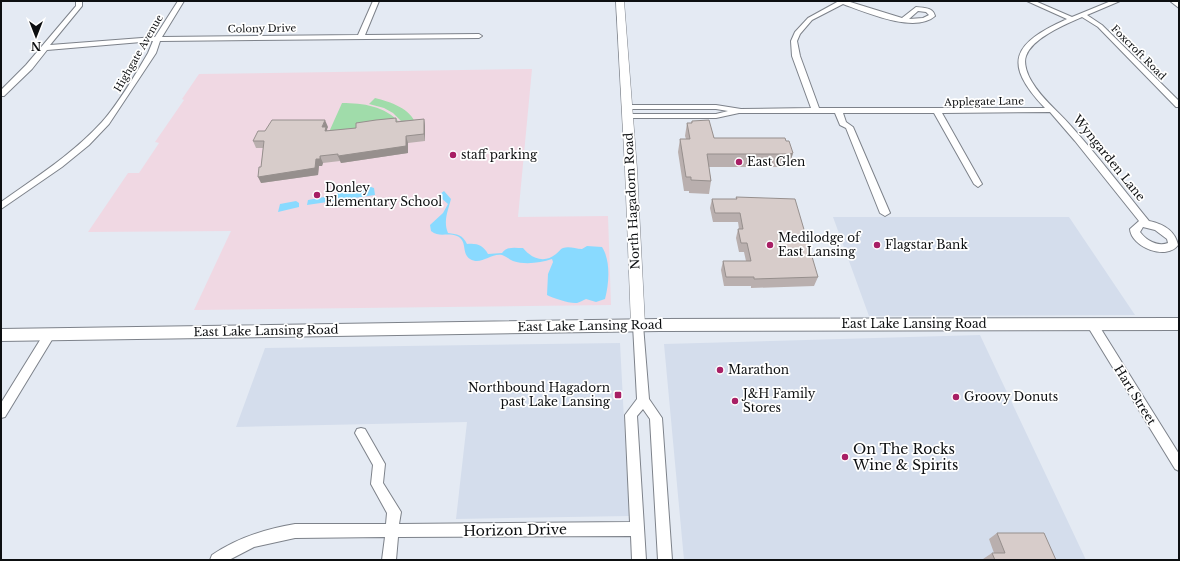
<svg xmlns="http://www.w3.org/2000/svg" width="1180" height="561" font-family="'Libre Baskerville',serif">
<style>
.built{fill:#d4ddec}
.education{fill:#f0d8e3}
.green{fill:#a0dcaa}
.water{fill:#89daff}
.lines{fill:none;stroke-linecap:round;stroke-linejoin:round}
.minor-casing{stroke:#7d828a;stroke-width:2}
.tertiary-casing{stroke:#7d828a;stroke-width:1}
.secondary-casing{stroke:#7d828a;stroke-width:2}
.minor{fill:#fff;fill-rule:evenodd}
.tertiary{fill:#fff;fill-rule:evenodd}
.secondary{fill:#fff;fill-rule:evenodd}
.wall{fill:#b9afae}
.shaded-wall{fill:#968f8d}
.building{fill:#d7ccca;stroke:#968f8d}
.poi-dot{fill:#a81f65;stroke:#fff;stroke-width:1.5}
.labels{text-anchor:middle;stroke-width:3.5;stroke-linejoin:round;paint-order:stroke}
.far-street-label{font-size:10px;fill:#0d0f11;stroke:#fff}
.poi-label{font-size:12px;fill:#0d0f11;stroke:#fff;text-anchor:start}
.street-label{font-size:12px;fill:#0d0f11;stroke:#fff}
.near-poi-label{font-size:14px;fill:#0d0f11;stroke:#fff;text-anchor:start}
.near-street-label{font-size:14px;fill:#0d0f11;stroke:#fff}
</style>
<rect width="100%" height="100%" fill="#e4eaf3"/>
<path class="built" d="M833 217H1069L1135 315 869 316Z
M980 335 1086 560H684L664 344Z
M620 343 629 516 456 519 467 422 236 427 265 348Z"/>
<path class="education" d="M532 69 518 217 608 216 611 305 194 310 231 231 88 232 128 173H139L159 143 155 142 184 100 182 99 199 74Z"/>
<path class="green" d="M375 98C390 102 411 108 416 125L401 127V121L393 113 384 108 369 104Z
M342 103C363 103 385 106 400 123L329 132Z"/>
<path class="water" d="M365 185 374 188 375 195 307 205 308 200 335 195 344 187Z
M444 191 451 199C448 211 443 221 448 233 457 234 463 235 467 244 477 243 483 245 488 254L502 253C507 246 515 248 523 248 531 258 544 264 556 254 559 252 560 249 563 248 570 246 575 249 582 249L587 246 602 247C611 261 609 284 605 299L596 302 586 299C583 300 581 302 577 303 570 304 553 298 547 295L548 274 553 262 552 259C540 263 525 265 513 261 509 259 505 256 502 255 490 253 481 266 470 259 461 253 468 241 457 236 447 232 440 238 431 231L430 225 443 213 448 204 440 197V194Z
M296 201 299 203V207L278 212 280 204Z"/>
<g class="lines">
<defs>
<path id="minor" d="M76 1H82V6L50 45 155 37 178 1H184L162 37 358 35 373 1H379L365 35 479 34 482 36 479 38 160 41 156 53 109 124 89 145 62 167 1 209V202C36 177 73 154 102 122 119 103 135 75 148 53L153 41 47 50 32 69 4 96H1V90L26 65 76 6Z
M839 1H847L902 18 916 7C924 8 933 7 935 16 915 34 865 12 843 4L812 20 800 34 797 41 800 56 819 108H1045C1001 62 1014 43 1067 19L1027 1H1035L1072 17 1111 1H1120L1087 15 1102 25 1179 101V107H1176L1098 27 1082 17C1066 24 1032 38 1026 56 1023 64 1028 76 1032 82 1042 99 1058 111 1070 125 1098 156 1123 189 1149 221 1163 224 1175 230 1178 245 1167 261 1131 247 1130 229L1139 221 1075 141 1050 112 942 113 982 184 978 187 974 184 934 113H843L846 122 853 127 890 213 885 216 880 213 846 128 840 125 835 113H739L716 118H628L624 116 628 114H716L728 111 716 109H624V105H716L741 109 811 108 792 56 791 41 795 32 808 18ZM918 11 926 12 929 15 923 18 909 19ZM1143 227 1155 230 1167 239 1168 243C1157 247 1146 240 1140 232Z
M1170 1H1177L1179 3V8Z
M1092 320 1096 321 1179 454V471L1175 469 1088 327 1087 324 1088 321Z
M638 321 642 322 643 325 649 399 662 418 672 560H658L650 419 643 409 637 416 646 560H632L631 536 398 537 396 560H382L385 537 295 538 254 547 229 560H210L212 555C237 538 265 529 295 524H386L387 513 371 484 373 465 355 433 357 429 361 428 365 429 385 464 383 483 401 512 399 524 630 522 625 415 637 399 633 325 634 322Z
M49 331 53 332 54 335 53 338 5 417 1 418V403L45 332Z"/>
<path id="tertiary" d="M616 1H624L637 169 645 325 643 329 638 331 633 329 631 325 625 169Z"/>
<path id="secondary" d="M1179 318V330L660 331 1 341V329L660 319Z"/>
</defs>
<use href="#minor" class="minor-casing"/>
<use href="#tertiary" class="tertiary-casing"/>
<use href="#secondary" class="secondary-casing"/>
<use href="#minor" class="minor"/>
<use href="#tertiary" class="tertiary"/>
<use href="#secondary" class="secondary"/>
</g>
<path class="wall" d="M396 118 397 121 424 119 425 126V141L408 143V153L341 163 340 161 323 163 322 166H319L318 175 261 183V167L263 148H256L253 141 265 131 328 127 327 129V131L356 128Z
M692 121 714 138 786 141 793 153 789 166 786 167H709L711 181 709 194 689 193V191H684L678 152 680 139H686L685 136 687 123H691Z
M736 197 818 277 814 286 751 288V286H724L721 270 723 261H746L744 252H739L736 238 738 229H739L738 222H713L710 208 712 199H736Z
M997 533 1056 560H983V559L992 553H994L989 539Z"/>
<path class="shaded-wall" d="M424 119 425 126V141L424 134Z
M325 120 328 127 327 129 328 134 325 132 322 127Z
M406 136 408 143V153L341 163 338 156Z
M793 153 789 166 786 167 790 154Z
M320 156 323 163 322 166H319L318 175 261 183 258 177 316 159Z"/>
<path class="building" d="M396 118V122L424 119V134L406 136V146L338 156V154L320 156V159H316L315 168 258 177 259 167H261L264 141H253L258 131H265L272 120H325L322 127H326L325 131 356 128V123L376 120Z
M709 120 714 138H785L786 141H789L793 153 790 154H707L711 181 691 180V177H686L680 139H690L687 123H692V121Z
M736 197 795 199 818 277 754 279V277H726L723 261H751L747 243H741L738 229H743L740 213H715L712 199H737Z
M997 533H1044L1056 560H995L992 553H1005Z"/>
<g class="poi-dot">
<circle cx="453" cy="155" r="4"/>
<circle cx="739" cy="162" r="4"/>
<circle cx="317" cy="195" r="4"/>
<circle cx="770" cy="245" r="4"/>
<circle cx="877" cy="245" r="4"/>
<circle cx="720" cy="370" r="4"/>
<rect x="614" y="391" width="8" height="8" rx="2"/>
<circle cx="956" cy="397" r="4"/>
<circle cx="735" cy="401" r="4"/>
<circle cx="845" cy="457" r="4"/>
</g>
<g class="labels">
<g class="far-street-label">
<text transform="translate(262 28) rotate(-1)" y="4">Colony Drive</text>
<text transform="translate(1139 52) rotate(45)" y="4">Foxcroft Road</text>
<text transform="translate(138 53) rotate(-60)" y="4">Highgate Avenue</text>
<text transform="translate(984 101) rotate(-1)" y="4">Applegate Lane</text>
</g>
<g class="poi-label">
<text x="461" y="159">staff parking</text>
<text x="747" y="166">East Glen</text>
<text x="325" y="192">Donley<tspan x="325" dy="14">Elementary School</tspan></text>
<text x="778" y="242">Medilodge of<tspan x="778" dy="14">East Lansing</tspan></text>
<text x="885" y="249">Flagstar Bank</text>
<text x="728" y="374">Marathon</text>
<text x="610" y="392" text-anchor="end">Northbound Hagadorn<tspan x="610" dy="14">past Lake Lansing</tspan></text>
<text x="743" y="398">J&amp;H Family<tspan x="743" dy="14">Stores</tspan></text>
<text x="964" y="401">Groovy Donuts</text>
</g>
<g class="street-label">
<text transform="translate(1109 158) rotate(51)" y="4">Wyngarden Lane</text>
<text transform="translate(632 201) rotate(-93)" y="4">North Hagadorn Road</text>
<text x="914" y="328">East Lake Lansing Road</text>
<text transform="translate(590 326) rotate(-1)" y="4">East Lake Lansing Road</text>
<text transform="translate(266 331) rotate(-1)" y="4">East Lake Lansing Road</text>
<text transform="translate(1135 395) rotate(58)" y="4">Hart Street</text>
</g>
<g class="near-poi-label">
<text x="853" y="454">On The Rocks<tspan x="853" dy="16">Wine &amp; Spirits</tspan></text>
</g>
<g class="near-street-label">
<text transform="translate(515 530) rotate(-1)" y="5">Horizon Drive</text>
</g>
</g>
<rect width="1180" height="561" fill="none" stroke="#0d0f11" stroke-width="4"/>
<g transform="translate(36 36) rotate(180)" stroke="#ffffff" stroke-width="3" paint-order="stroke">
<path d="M0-3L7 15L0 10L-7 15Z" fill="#0d0f11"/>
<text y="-6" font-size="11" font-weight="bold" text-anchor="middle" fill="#0d0f11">N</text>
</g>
</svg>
